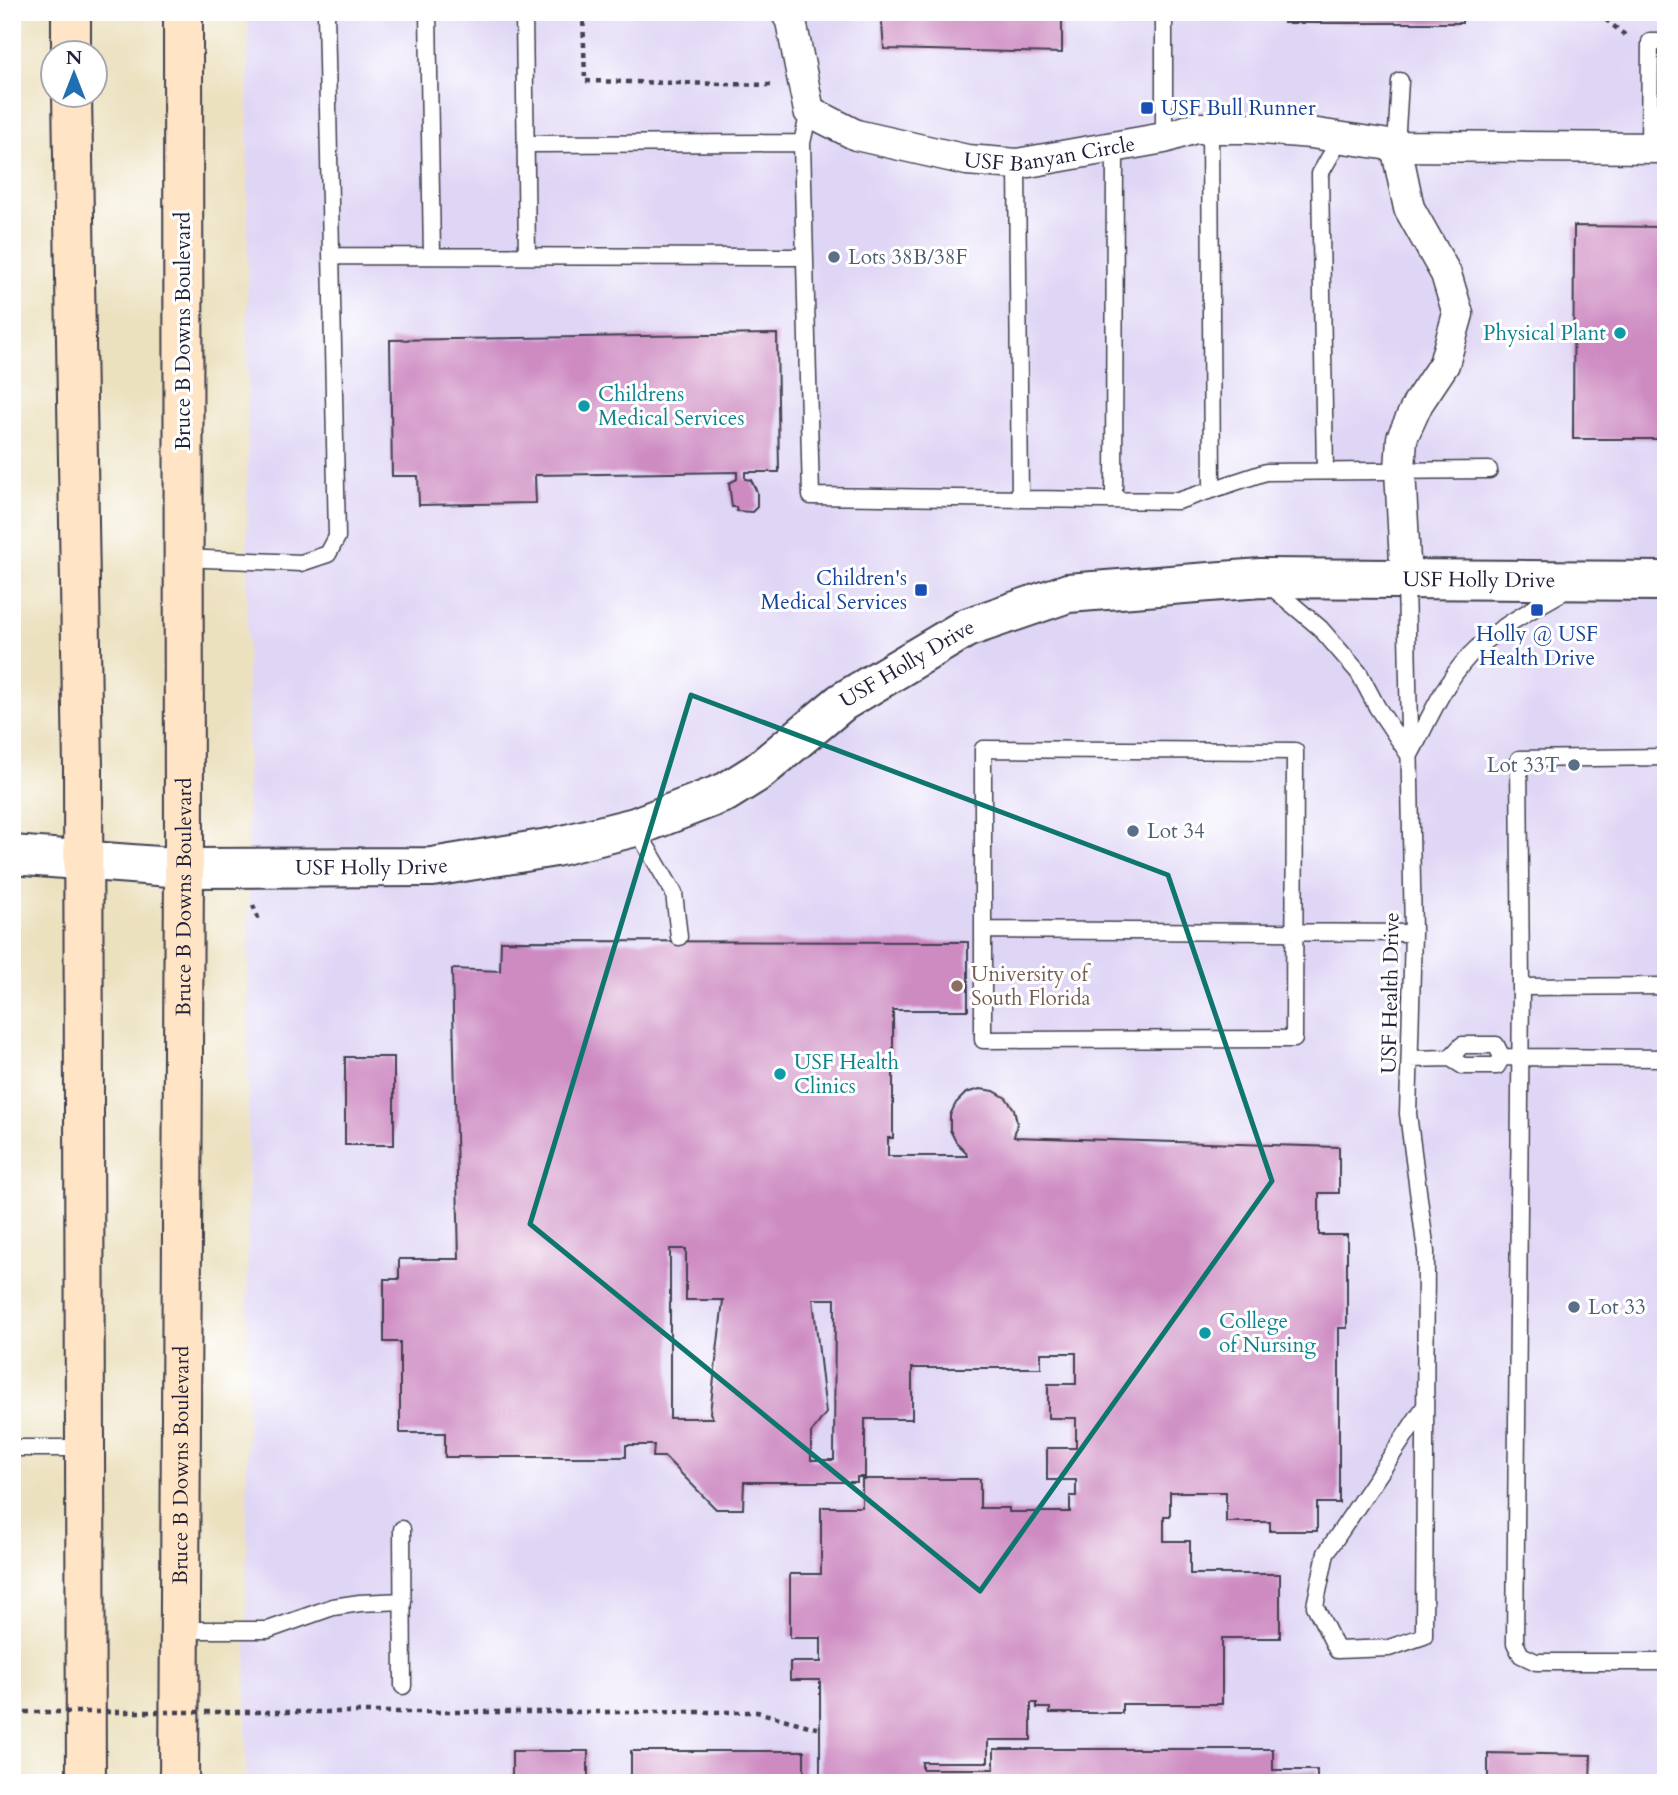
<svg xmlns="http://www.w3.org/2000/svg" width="1678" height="1795" font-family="Cardo,serif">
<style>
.built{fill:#dfd5f5}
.building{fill:#ce8bc2;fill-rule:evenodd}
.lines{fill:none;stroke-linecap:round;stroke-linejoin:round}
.service-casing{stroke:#403f4f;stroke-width:19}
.minor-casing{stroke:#403f4f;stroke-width:33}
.tertiary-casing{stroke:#403f4f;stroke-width:42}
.secondary-casing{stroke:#403f4f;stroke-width:42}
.path{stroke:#403f4f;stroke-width:4.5;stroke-dasharray:5 5;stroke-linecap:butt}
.service{stroke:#fff;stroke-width:16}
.minor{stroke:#fff;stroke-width:30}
.tertiary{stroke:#fff;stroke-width:38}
.secondary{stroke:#ffe4c6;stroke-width:38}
.path-bridge{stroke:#403f4f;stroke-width:4.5;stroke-dasharray:5 5;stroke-linecap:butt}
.marked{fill:none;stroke:#0f766e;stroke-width:5;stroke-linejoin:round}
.transit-dot{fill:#1a4fb4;stroke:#fff;stroke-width:2.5}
.service-dot{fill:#5c6f8a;stroke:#fff;stroke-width:2.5}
.culture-dot{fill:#0f9aa8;stroke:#fff;stroke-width:2.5}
.education-dot{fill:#8d6e63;stroke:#fff;stroke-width:2.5}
.labels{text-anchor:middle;stroke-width:6;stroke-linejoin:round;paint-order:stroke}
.transit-label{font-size:21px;fill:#164399;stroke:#fff;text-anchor:start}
.street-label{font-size:21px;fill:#22223b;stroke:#fff}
.service-label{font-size:21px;fill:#4e5e75;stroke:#fff;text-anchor:start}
.culture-label{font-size:21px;fill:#0d838f;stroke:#fff;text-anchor:start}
.education-label{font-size:21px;fill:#785e54;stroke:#fff;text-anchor:start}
</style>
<rect width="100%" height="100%" fill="#fff"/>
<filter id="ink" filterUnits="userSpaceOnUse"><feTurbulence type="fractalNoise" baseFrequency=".0143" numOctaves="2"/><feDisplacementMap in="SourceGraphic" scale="14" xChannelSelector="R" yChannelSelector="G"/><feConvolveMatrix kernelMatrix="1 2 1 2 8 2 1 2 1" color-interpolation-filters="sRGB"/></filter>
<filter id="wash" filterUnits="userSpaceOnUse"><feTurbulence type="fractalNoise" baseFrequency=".00686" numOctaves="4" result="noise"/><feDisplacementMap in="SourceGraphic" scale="28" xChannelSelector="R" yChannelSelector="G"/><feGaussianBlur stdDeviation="1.57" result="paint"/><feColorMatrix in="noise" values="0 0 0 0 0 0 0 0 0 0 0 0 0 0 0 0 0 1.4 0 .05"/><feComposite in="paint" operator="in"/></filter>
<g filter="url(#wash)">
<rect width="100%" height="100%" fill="#ece1bf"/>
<path class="built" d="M248 12H1666V1783H246L249 868 247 792Z"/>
<g id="blocks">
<path class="building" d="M881 12H1062V53L884 49Z
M1284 12H1462V23H1284Z
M1574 226 1666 227V439H1573Z
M777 334 779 472H745V479L751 480 757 492V507L752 512 737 511 736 507H732L729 483 737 479V472L535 475 536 503 419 505 418 476H392L390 340Z
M501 941 968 942V1010H893V1138H888V1156H967L966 1152 956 1142 950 1130V1115L956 1103 966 1093 980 1089 994 1091 1006 1098 1014 1109 1017 1123 1014 1137 1339 1147V1193H1319V1235H1347V1328H1339V1503H1317V1531H1270V1522H1226V1492H1170V1516H1164V1541H1190V1574H1280V1638H1222V1704H1122V1713H1050V1708H1037V1703H1031V1740H988V1762H922V1769H994V1749H1273V1770H1317V1783H820V1680H790V1662H821V1638H790V1574H821V1507H862V1479H980V1508H1009V1512H1070V1496H1076V1480H1047V1448H1076V1418H1048V1384H1076V1353H1041V1368H912V1419H865V1477H857V1482H744L743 1509H716L665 1457H653L654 1445H626V1457H445V1433H400V1342H384V1279H399V1259H459L452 969 500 971ZM670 1249H686V1300H723L710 1413 713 1418H670ZM813 1299H835L834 1460H811V1433L826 1413Z
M345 1057H394V1145H345Z
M512 1751H588V1783H512Z
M631 1751H804V1783H631Z
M1488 1753 1591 1755 1590 1783H1488Z"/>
</g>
</g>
<g filter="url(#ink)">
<use href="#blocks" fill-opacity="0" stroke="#403f4f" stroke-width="2"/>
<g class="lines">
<defs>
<path id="service" d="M428 12 432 255
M524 12 527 256
M1164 12V138
M809 111 802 143 811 496 1178 501 1266 472 1489 470
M1210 128 1212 490
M526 144 802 143
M1396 146 1400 81
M1649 148 1650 42H1666
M1017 164 1020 499
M331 256 805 257
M1325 471 1320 174 1341 137
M1114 500 1115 147
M183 558 301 563 328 554 337 537 326 12
M1406 580 1413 933 1408 1114 1426 1252 1424 1636 1389 1648 1337 1650 1315 1606 1326 1553 1425 1406
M1267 583 1320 628 1359 673 1377 707 1409 755
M983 749 1295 751 1294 1039 983 1040Z
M1411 753C1430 718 1447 675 1477 648 1503 624 1537 607 1568 589
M635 827 674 893 679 937
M983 930 1413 933
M1666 986 1521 987 1515 1643 1521 1655 1536 1662H1666
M1521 987 1519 759 1666 757
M1462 1045H1496L1502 1057 1497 1066H1463L1450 1058Z
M1502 1057 1666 1058
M1410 1059 1450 1058
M12 1448H85
M402 1529 403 1686
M180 1630H268L333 1607 360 1603 403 1601"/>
<g id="minor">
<path id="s1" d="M786 12 791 21 809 111 856 135 967 160 1017 164 1164 138 1195 128H1249L1311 133 1396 146 1666 148"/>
<path d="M1396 146 1409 208 1446 274 1458 314 1444 364 1418 403 1402 438 1400 470 1406 580"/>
</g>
<g id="tertiary">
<path id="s2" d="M12 855 184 868 432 867 555 847 635 827 726 792 758 772 842 702 966 628 1068 593 1261 578 1666 581"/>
</g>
<g id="secondary">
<path d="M71 12V52"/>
<path d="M72 94 83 768 86 1783"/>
<path id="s3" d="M179 1783 184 868 183 12"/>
</g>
</defs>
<use href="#service" class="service-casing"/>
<use href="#minor" class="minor-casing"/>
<use href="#tertiary" class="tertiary-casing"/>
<use href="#secondary" class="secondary-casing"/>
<path class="path" d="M583 12 585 81 771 85
M1587 12 1605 19 1625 35
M253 905 260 923"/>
<use href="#service" class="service"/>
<use href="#minor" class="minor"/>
<use href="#tertiary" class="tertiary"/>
<use href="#secondary" class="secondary"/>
<path class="path-bridge" d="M25 1712H757L820 1729"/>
</g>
</g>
<path class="marked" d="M691 695 1168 875 1272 1181 980 1591 530 1224Z"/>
<g class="transit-dot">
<rect x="1140" y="101" width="14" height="14" rx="3.5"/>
<rect x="914" y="583" width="14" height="14" rx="3.5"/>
<rect x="1530" y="603" width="14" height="14" rx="3.5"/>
</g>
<g class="service-dot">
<circle cx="834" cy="257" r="7"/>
<circle cx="1574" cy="765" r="7"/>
<circle cx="1133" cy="831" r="7"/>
<circle cx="1574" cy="1307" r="7"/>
</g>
<g class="culture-dot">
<circle cx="1620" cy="333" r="7"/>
<circle cx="584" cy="406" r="7"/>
<circle cx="780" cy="1074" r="7"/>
<circle cx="1205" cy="1333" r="7"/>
</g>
<circle class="education-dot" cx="957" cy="986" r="7"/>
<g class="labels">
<g class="transit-label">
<text x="1161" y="115">USF Bull Runner</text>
<text x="907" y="585" text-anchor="end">Children's<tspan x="907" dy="24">Medical Services</tspan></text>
<text x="1537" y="641" text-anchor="middle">Holly @ USF<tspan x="1537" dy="24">Health Drive</tspan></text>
</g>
<g class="street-label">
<text dy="7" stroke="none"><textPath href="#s1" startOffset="352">USF Banyan Circle</textPath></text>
<text transform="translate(183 331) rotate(-90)" y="7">Bruce B Downs Boulevard</text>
<text dy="7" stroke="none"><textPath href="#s2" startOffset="1536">USF Holly Drive</textPath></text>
<text dy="7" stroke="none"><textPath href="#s2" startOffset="948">USF Holly Drive</textPath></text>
<text dy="7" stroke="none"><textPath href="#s2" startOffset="360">USF Holly Drive</textPath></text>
<text dy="7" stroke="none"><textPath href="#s3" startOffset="886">Bruce B Downs Boulevard</textPath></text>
<text transform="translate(1390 993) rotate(-89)" y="7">USF Health Drive</text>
<text dy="7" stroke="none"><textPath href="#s3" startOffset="318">Bruce B Downs Boulevard</textPath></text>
</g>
<g class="service-label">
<text x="848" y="264">Lots 38B/38F</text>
<text x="1560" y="772" text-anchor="end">Lot 33T</text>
<text x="1147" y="838">Lot 34</text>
<text x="1588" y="1314">Lot 33</text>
</g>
<g class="culture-label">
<text x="1606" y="340" text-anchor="end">Physical Plant</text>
<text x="598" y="401">Childrens<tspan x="598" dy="24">Medical Services</tspan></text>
<text x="794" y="1069">USF Health<tspan x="794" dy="24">Clinics</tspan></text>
<text x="1219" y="1328">College<tspan x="1219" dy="24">of Nursing</tspan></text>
</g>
<g class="education-label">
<text x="971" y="981">University of<tspan x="971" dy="24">South Florida</tspan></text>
</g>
</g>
<rect width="1678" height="1795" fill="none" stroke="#fff" stroke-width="42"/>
<g transform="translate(74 74)"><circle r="33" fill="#ffffff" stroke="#a7a7b1" stroke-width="2"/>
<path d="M0-5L12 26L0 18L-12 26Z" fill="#1f6fb2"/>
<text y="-10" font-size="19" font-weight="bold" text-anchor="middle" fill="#22223b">N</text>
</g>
</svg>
